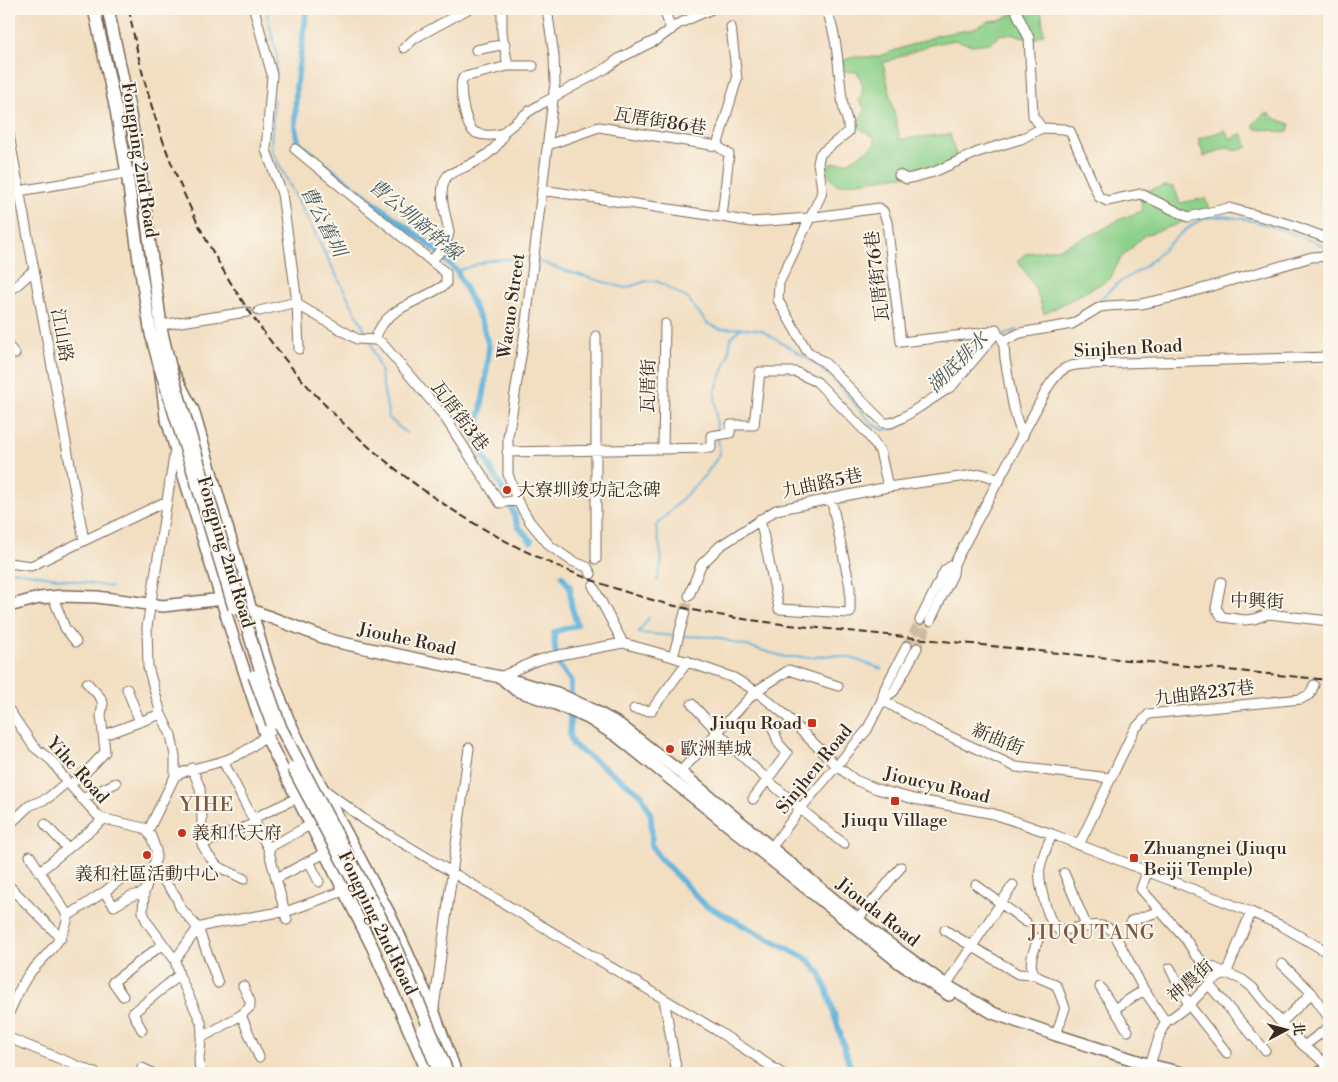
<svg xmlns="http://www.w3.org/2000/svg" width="1338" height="1082" font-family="'Libre Bodoni','Noto Serif TC',serif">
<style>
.green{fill:#8cd08a;stroke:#647d54}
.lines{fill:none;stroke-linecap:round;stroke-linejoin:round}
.stream{stroke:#60b3dc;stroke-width:2}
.canal{stroke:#60b3dc;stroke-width:6}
.minor-tunnel{stroke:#cdbaa0;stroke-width:9;stroke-dasharray:9 4.5;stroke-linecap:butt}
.minor-casing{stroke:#7b6957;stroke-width:11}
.major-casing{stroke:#7b6957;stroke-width:14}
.minor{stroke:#fff;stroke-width:9}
.major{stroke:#fff;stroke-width:11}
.rail{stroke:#3b2a1e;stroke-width:2;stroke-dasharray:8 4;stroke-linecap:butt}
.major-bridge-casing{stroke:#7b6957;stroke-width:14;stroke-linecap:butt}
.major-bridge{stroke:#fff;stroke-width:11}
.poi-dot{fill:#c8321e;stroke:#fbf7ec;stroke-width:2}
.labels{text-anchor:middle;stroke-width:4;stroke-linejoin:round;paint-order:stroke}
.street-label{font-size:18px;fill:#3b2a1e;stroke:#fbf7ec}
.poi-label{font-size:18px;fill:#3b2a1e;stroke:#fbf7ec;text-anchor:start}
.water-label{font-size:19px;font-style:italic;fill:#485a60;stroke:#fbf7ec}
.quarter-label{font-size:20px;letter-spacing:1px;fill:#7f5844;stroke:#fbf7ec}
</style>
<rect width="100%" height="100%" fill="#fbf7ec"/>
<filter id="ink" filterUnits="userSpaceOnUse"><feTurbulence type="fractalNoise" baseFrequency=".02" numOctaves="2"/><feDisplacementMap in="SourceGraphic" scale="10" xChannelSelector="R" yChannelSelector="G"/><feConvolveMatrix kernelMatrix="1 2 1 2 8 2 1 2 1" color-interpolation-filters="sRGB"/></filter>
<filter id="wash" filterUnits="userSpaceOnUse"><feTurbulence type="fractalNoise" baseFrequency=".0096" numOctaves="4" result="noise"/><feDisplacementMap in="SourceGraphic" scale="20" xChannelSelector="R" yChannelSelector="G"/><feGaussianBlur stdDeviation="1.12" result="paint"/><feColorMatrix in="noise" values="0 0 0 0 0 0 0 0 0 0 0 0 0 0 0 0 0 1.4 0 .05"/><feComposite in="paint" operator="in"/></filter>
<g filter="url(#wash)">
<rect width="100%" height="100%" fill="#f2dec1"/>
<path class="green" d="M1011 9H1041L1044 34 1035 39 1015 35 1002 34 990 43 972 45 954 40 930 45 883 63 900 139 950 134 957 159 938 171 836 185 824 167 834 163 849 162 875 145 874 137 850 123 859 120 865 110 859 101C865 91 863 82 857 72L841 71 842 61 853 57H876L939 35 973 29 989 21 999 20 1011 15Z
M1264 114H1270L1274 118 1290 124 1288 132C1278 134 1279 131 1271 130 1263 129 1263 131 1254 128V123Z
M1225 130 1231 139 1242 133 1248 147 1236 151 1228 147 1204 157 1198 139Z
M1165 186 1174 187 1180 203 1205 198 1211 215 1189 219 1173 226 1145 235 1120 259 1110 279 1044 314C1037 290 1032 280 1017 261L1025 254 1060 248 1100 231 1120 219 1142 211 1140 192Z"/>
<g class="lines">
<path class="stream" d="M266 9 277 56 276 75
M274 100 271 149 368 336
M537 261 566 271 625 288 647 281H657L688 299 707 323 720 329 741 328
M457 271 490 260 525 258 530 259
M1090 308C1099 301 1107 292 1116 285 1125 278 1136 273 1145 266 1162 252 1181 230 1201 220 1230 207 1301 236 1329 248
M1064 321 1074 318
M1003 335 1017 330
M371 343 380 370 389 418 406 433
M968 373 981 358
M717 433 715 392 728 357 731 337 741 328 761 330 810 360 835 381 872 424 884 430 896 428 938 402 947 394
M9 570 111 587
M657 581 662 560 656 526 706 474 720 454 718 438
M638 633 676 636
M638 633 649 618
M681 636 715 637 785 657H816L833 655 851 658 882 669"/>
<path class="canal" d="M307 9 296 88 295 127 298 142 322 163 431 246 457 271 483 325 489 347 485 387 475 442 506 495
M511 506 518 526 531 541
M562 576 570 587 571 604 577 625 554 632 555 649 560 667 571 681 570 736 573 745 641 794 651 815 652 845 658 856 705 905 809 960 820 973 827 991 852 1073"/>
</g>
</g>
<g filter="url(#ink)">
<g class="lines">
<path class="minor-tunnel" d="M685 612 689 596
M907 646 920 620
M917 648 930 621"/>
<defs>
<path id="minor" d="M254 9 272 75 266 150 282 194 297 302 300 306 357 339 375 340 382 343 444 416 500 503 517 500
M502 9V33L508 66
M547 9 554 56 555 83 524 338 508 437V474L517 500 530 522 550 546 572 561 587 567 591 574
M664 9 671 30
M826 9C839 39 838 74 843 105 844 116 850 120 848 132L820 154 818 163 822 189 821 195 779 283 778 300 807 351 825 363 884 423H891L904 417 952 386 997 332
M1017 9V13L1029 38 1033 116 1042 128 1064 129 1070 131 1099 197 1107 201 1141 194 1188 217 1229 208 1289 224 1329 239
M404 48 415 38 468 9
M476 50 505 44
M533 66H508L464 77C457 84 465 124 473 131 479 136 494 136 501 134L528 112 541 104 605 69 620 58 658 39 678 24 712 9
M9 135 84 540
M717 146 737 79 731 27
M295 149 446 273V284C422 302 384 306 375 340
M899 175 907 179 934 172 978 152 1021 139 1042 128
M9 180 19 191 132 172
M542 190 722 217 729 154 717 146 599 127 548 145
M722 217 751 222 809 218 879 208 883 211 887 222 901 342 990 332 996 329V331
M431 261C440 252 447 244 449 232 446 214 436 189 448 175 468 165 498 155 504 132
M9 292 34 270
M259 311 297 302 299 349
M161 325 247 312
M1001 337C1005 343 1004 352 1005 359 1010 385 1012 412 1023 436
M1004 341 1020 333 1072 324 1100 307 1107 306 1141 304 1174 297 1312 257 1329 256
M9 347 15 354
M663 449 665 324
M507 452 711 448V436L730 433 731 425H754L760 372H796L817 382 865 431 880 451 888 487
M760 519 779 609 850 613V587L831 498
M596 559V336
M9 563 31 566 167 501
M1221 582 1216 608 1222 617 1245 620 1254 619 1268 614 1329 621
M593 586 623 643
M689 596 701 565 720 546 776 510 888 487 982 474 1000 480
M53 597 65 628 76 642
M920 620 945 570 954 564
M930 621 953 574 954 564 1048 387C1061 368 1065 365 1087 364L1329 357
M673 657 685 612
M500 677 533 662 549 657 623 643 673 657 734 678 756 691 783 713 837 766 855 780 877 789 914 799 994 814 1052 834 1251 912 1282 926 1329 953
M127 689 140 722
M882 700 934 729 1016 767 1110 778
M882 700 894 691 917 648
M692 704C738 756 789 801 844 844
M634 709 651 711 688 661
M9 710 34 747 52 761 67 782 100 818 144 828 151 836 156 850V858L144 893 143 912 147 922 175 960 179 975 201 1022 202 1032 199 1059 200 1073
M104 735 161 714
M223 761 268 848 287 920
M192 768 200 788 202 818 201 838 202 844 208 855 217 866 244 879
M680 772 756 691 789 670 838 686
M175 776C193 766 213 766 231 758 252 750 264 735 282 723
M70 785 91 767 105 752 101 715 103 703 100 697 87 683
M325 790 366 821 716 1030 781 1073
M82 799 116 783
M753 799 787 753 779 744 771 723
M254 818 297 798
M45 824 68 849
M9 825 29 806 48 798 67 782
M148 831 175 776V756L171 735 161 714 148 667 147 627 175 450
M1052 834C1048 845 1042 856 1040 868 1038 881 1047 923 1059 930 1075 930 1100 919 1113 931L1144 990 1166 1022
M202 844 256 823
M1079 845 1134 730 1149 714 1301 699 1310 694 1314 685
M268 848 310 825
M769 851 800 809 867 730 882 700 885 688 907 646
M30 856 68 916
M309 861 319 882
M153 868 176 896 180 907 198 928 218 983
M39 872 103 820
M1147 872 1141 889 1187 941 1195 954 1205 964 1243 980 1253 988 1281 1023 1304 1046 1329 1066
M1064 873 1087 927
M277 878 325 853
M976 885 1026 922
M9 886 61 938
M104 892C117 883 134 864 150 876
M858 919 901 867
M1131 921 1160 911
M945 930 1018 974 1036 975
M1039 938C1034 949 1025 968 1038 977 1044 980 1051 982 1057 986L1065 1008 1056 1035
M175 960 198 928 212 924 291 910 338 893
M1282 964 1312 993 1329 1018
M1170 968 1189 1005 1227 1053
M946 985 1013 885
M1209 985 1265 1050
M1100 987 1128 1031
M123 996 113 982 163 944
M664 999 677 1073
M1114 1009 1144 990
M433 1010 434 1008 469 748
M9 1013C15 1000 20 986 29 974 45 955 64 942 68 916L104 892 114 906 131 896 144 893
M241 1015 259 1057
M1281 1023 1312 993
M142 1030 133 1013 179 975
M9 1038 95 1073
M201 1038 241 1015 250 1007V1001L243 986
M1304 1046 1329 1027
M142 1068 152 1073
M1147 1073 1162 1029 1166 1022 1189 1005 1214 979 1226 974 1251 912"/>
<path id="major" d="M94 9 116 110 127 173 139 260 151 334 160 368 166 417 233 637 265 734 372 946 428 1073
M108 9 128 103 140 171 162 333 170 366 193 410 267 665 288 719 311 767 390 915 433 1010 456 1073
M9 606 39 598 62 596 97 597 163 606 222 599 333 641 500 677 557 693 591 709 620 725 680 772 874 933 946 985 993 1013 1056 1035 1150 1065 1182 1073
M504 680 516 690 556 704 588 718 617 736 901 964 949 995
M1319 1073 1329 1069"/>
</defs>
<use href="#minor" class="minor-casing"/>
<use href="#major" class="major-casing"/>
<use href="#minor" class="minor"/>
<use href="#major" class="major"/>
<path class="rail" d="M129 9C177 293 370 518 649 599 731 623 819 627 905 637 1046 652 1188 666 1329 680"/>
<defs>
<path id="major-bridge" d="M170 366 257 660 281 728 393 941 448 1073
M160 368 196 481 234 608
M254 676 272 724
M293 768 379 930
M422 1030 439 1073"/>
</defs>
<use href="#major-bridge" class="major-bridge-casing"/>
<use href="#major-bridge" class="major-bridge"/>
</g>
</g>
<g class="poi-dot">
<circle cx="507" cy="490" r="5"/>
<rect x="807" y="718" width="10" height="10" rx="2.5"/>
<circle cx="670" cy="749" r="5"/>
<rect x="890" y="796" width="10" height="10" rx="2.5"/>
<circle cx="182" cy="833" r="5"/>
<circle cx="147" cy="855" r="5"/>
<rect x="1129" y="853" width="10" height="10" rx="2.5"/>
</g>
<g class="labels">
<g class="street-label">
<text transform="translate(660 121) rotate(9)" y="6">瓦厝街86巷</text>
<text transform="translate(140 160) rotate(81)" y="6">Fongping 2nd Road</text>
<text transform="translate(877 276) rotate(-97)" y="6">瓦厝街76巷</text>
<text transform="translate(511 306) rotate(-82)" y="6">Wacuo Street</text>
<text transform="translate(62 335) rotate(80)" y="6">江山路</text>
<text transform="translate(1128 348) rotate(-3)" y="6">Sinjhen Road</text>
<text transform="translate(648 386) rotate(-89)" y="6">瓦厝街</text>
<text transform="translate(460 416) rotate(53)" y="6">瓦厝街3巷</text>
<text transform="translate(822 483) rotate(-12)" y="6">九曲路5巷</text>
<text transform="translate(226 552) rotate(73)" y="6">Fongping 2nd Road</text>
<text transform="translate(1257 601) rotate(1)" y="6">中興街</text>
<text transform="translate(407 639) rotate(12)" y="6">Jiouhe Road</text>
<text transform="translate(1204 693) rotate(-7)" y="6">九曲路237巷</text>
<text transform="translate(998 739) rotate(23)" y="6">新曲街</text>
<text transform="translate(814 769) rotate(-51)" y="6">Sinjhen Road</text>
<text transform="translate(78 770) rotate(48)" y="6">Yihe Road</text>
<text transform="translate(937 785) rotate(13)" y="6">Jioucyu Road</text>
<text transform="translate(878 912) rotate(38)" y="6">Jiouda Road</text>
<text transform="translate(378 923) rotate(64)" y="6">Fongping 2nd Road</text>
<text transform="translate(1190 981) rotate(-41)" y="6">神農街</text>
</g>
<g class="poi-label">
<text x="517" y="496">大寮圳竣功記念碑</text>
<text x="802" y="729" text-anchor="end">Jiuqu Road</text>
<text x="680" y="755">歐洲華城</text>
<text x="895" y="826" text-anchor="middle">Jiuqu Village</text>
<text x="192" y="839">義和代天府</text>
<text x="1144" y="854">Zhuangnei (Jiuqu<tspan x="1144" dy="21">Beiji Temple)</tspan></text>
<text x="147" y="880" text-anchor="middle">義和社區活動中心</text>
</g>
<g class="water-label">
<text transform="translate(416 219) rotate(40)" y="7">曹公圳新幹線</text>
<text transform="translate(324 221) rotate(63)" y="7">曹公舊圳</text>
<text transform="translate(957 362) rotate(-45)" y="7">湖底排水</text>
</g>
<g class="quarter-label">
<text x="207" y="811">YIHE</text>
<text x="1092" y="939">JIUQUTANG</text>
</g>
</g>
<rect width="1338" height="1082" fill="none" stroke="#fbf7ec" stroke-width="30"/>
<g transform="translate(1286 1030) rotate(84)" stroke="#fbf7ec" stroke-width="4" paint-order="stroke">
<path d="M0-4L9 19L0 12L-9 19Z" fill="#3b2a1e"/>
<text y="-8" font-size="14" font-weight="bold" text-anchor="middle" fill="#3b2a1e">北</text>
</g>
</svg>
